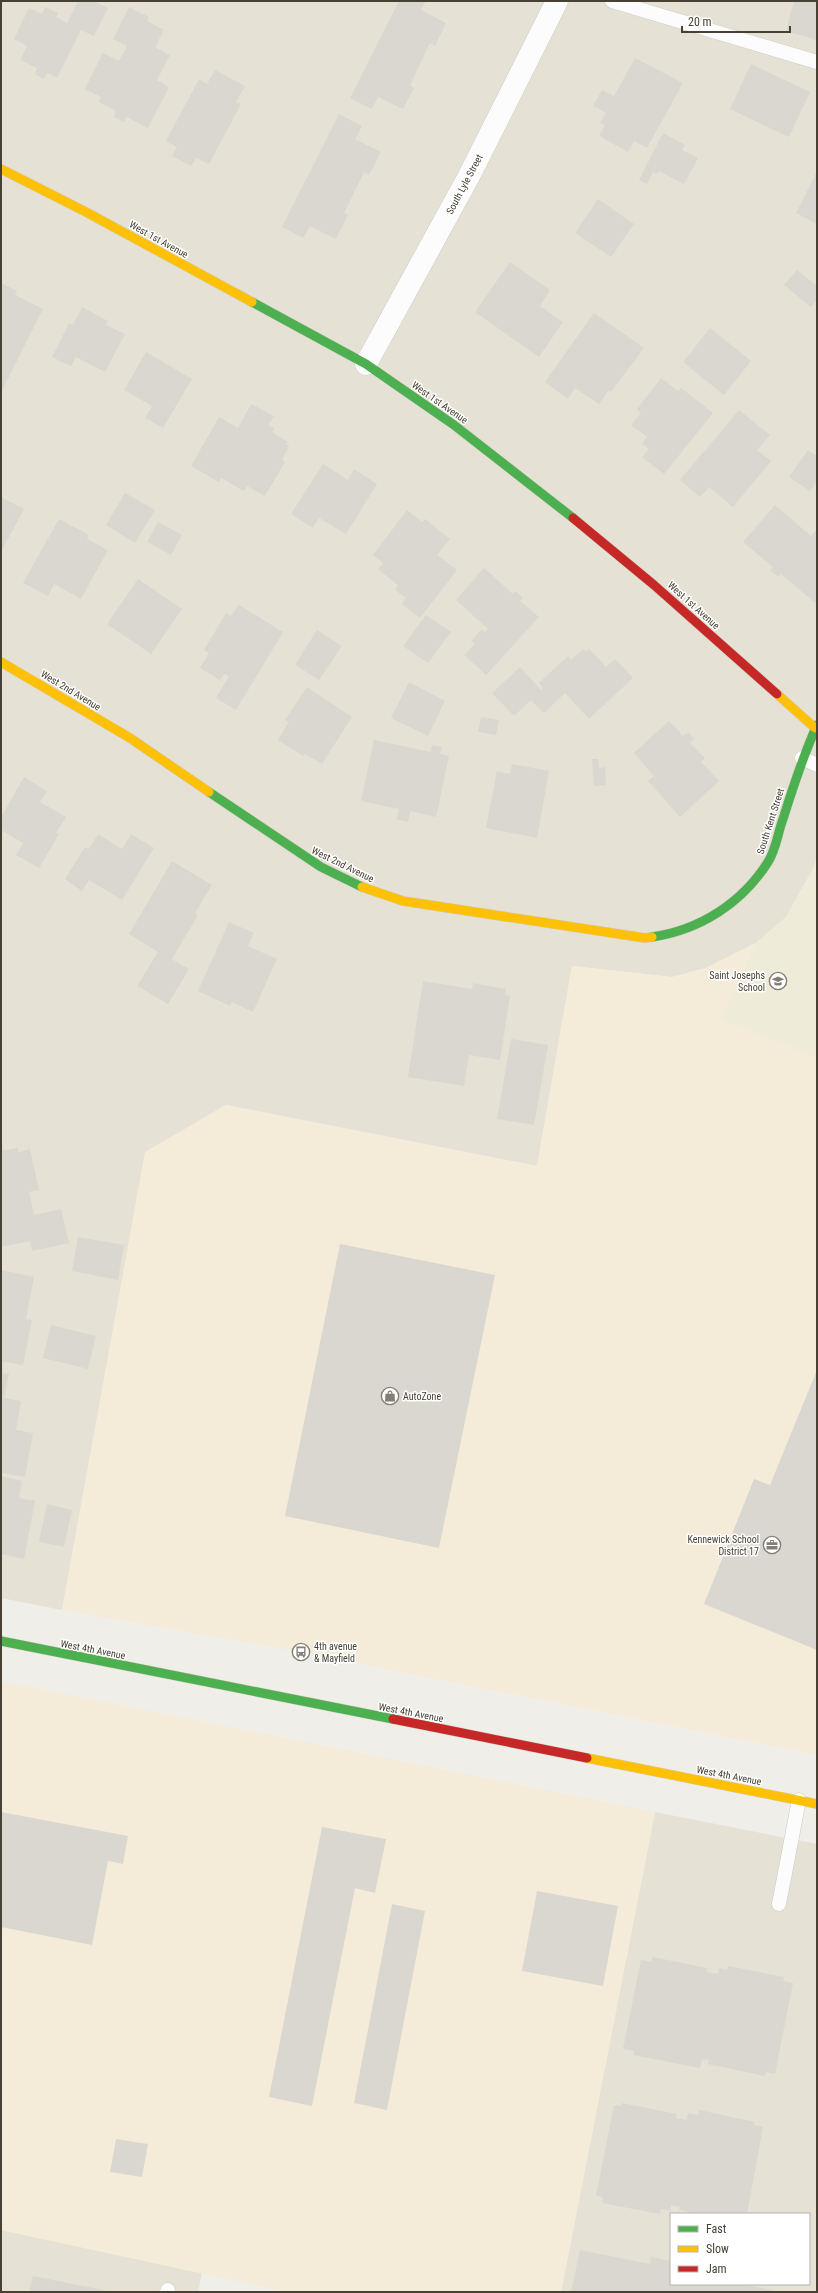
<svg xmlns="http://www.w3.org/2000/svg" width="818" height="2293" font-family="'Roboto Condensed',sans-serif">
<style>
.residential{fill:#e5e1d4;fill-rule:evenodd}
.commercial{fill:#f5ebd9}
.education{fill:#efebd9}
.building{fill:#dad7d0}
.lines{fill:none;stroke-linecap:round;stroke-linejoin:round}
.lane-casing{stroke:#ceccc6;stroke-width:15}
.street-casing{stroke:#ceccc6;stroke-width:23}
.fast-casing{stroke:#d0ccbe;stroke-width:10}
.slow-casing{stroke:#d0ccbe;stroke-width:10}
.jam-casing{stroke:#d0ccbe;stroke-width:10}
.lane{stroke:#fdfcfc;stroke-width:14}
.street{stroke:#fdfcfc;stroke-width:22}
.fast{stroke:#4caf50;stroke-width:9}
.slow{stroke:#ffc107;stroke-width:9}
.jam{stroke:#c62828;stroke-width:9}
.labels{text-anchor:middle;stroke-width:3;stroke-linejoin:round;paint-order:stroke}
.street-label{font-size:10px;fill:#474133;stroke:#fff}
.poi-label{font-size:10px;fill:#474133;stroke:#fff;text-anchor:end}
</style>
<rect width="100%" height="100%" fill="#f0eee8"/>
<path class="residential" d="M1 1H817V857L813 869 786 917 756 943 706 968 672 977 572 966 537 1166 226 1105 146 1152 62 1610 1 1598Z
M655 1812 817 1844V2292H561ZM671 2214H809V2284H671Z
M1 2230 202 2273 198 2292H1Z"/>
<path class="commercial" d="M756 943 721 1019 817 1058V1755L301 1652 62 1610 145 1152 226 1105 537 1166 572 966 672 977 706 968Z
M1 1681 655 1812 561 2292H287L1 2230Z"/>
<path class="education" d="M817 857V1058L721 1019 756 943 786 917 813 869Z"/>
<path class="building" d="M78 1H93L108 8 94 36 81 30 57 78 47 73 44 79 35 74 37 68 20 60 27 46 14 39 29 8 42 14 45 7 58 13 56 17 67 23Z
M399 1H426L421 10 446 23 435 46 430 43 410 85 414 88 403 109 378 97 372 109 350 98Z
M794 1H817V40L786 31Z
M129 7 149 17 147 21 164 30 155 47 170 55 157 80 169 87 148 128 127 117 124 122 114 117 116 111 99 102 101 97 85 89 103 53 119 61 127 46 113 39Z
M635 58 683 83 647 148 634 141 628 152 599 136 605 125 600 123 606 113 593 106 602 90 614 96Z
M751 64 810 92 789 137 730 109Z
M215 70 245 86 236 102 241 104 209 164 196 158 191 166 172 156 177 147 166 141 199 79 207 84Z
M339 114 362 126 355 139 381 152 369 175 364 172 344 213 348 215 336 239 310 226 303 238 282 227Z
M663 133 685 145 682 150 698 158 684 184 659 171 657 174 653 172 647 184 639 180Z
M817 171V224L796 213Z
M598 199 634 224 611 257 575 233Z
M510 262 550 290 540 306 563 322 539 357 475 312Z
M797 270 817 286V300L811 307 784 285Z
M1 283 17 291 15 295 43 309 1 393Z
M82 307 108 321 106 325 125 334 105 372 76 357 71 366 52 357 69 323 73 325Z
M594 313 644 348 611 392 609 390 599 404 575 388 568 399 545 382Z
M710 328 751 361 724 395 683 362Z
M146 352 192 379 163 428 145 418 152 406 124 390Z
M661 378 678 391 681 388 713 413 664 474 642 457 649 449 642 444 647 437 631 425 641 413 637 409Z
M251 404 274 416 268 425 274 428 272 432 288 442 286 444 289 446 282 460 285 462 265 496 247 486 244 491 221 478 219 482 191 466 219 417 238 428Z
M739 410 770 435 757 450 771 461 733 507 709 487 700 497 680 480Z
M808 450 817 456V481L810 491 789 477Z
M323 464 348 480 354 469 377 484 346 534 319 518 313 528 291 514Z
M125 493 155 510 135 543 106 525Z
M1 497 24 509 1 552Z
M775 505 811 536 817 529V601L815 603 781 574 778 577 770 570 773 567 743 542Z
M407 510 422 522 425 519 450 539 437 555 457 570 420 618 402 604 406 598 395 590 398 585 378 569 383 563 373 555Z
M59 519 89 535 87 539 108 550 81 599 54 584 48 596 23 583Z
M158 522 182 535 171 555 147 542Z
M484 568 513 594 515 591 523 598 520 601 539 617 486 675 464 655 475 644 471 641 482 629 485 632 488 629 456 600Z
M138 579 182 609 151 654 107 624Z
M239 605 283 632 236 710 216 698 229 676 224 674 220 680 200 668 209 653 204 650 226 613 231 616Z
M426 615 451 632 428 663 403 646Z
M317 630 342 646 319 680 295 665Z
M583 649 586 652 589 649 606 667 615 659 633 678 589 719 565 693 544 713 531 700 514 716 492 693 520 667 541 690 543 688 539 683 568 656 571 660Z
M409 682 445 701 428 736 391 718Z
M307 687 352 717 322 764 305 754 303 756 278 740 289 722 285 720Z
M481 717 499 720 496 735 478 732Z
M669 721 683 736 688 732 694 739 690 743 705 758 701 762 719 781 680 817 648 781 654 776 634 753Z
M374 740 431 752 432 745 442 747 440 754 449 756 436 817 410 811 408 822 396 819 399 809 361 801Z
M592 759H598L599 768 605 767 606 785 594 786Z
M512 764 549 771 537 838 486 828 497 771 510 774Z
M24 777 47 791 40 802 66 817 56 833 59 834 39 868 16 855 23 843 1 830V817Z
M98 834 122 849 131 834 154 848 122 900 89 880 82 891 65 879 85 847 89 849Z
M172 861 212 885 195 913 198 915 172 959 189 969 168 1004 137 986 158 952 129 934Z
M229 922 254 933 248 946 277 959 253 1012 232 1002 230 1006 198 991Z
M423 981 472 989 473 983 506 989 505 995 510 996 500 1060 469 1055 464 1086 408 1077Z
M511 1039 548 1045 534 1125 497 1119Z
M18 1148V1152L30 1149 39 1190 29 1192 34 1215 61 1209 69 1243 32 1251 30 1241 1 1247V1151Z
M78 1237 124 1245 118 1280 72 1271Z
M340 1244 495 1275 439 1548 285 1516Z
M1 1270 34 1277 26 1319 32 1320 23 1365 1 1361Z
M51 1325 96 1336 88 1369 43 1358Z
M817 1370V1650L704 1604 754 1479 770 1485Z
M1 1373 9 1374 4 1398 21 1401 16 1430 33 1433 25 1477 1 1473Z
M1 1476 22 1481 19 1498 35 1501 24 1559 1 1554Z
M47 1504 72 1510 64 1547 39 1542Z
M1 1812 128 1836 123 1864 108 1861 92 1945 1 1927Z
M322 1827 386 1839 375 1893 355 1888 312 2106 269 2097Z
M537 1891 618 1906 603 1986 522 1971Z
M392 1904 425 1911 387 2110 354 2103Z
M653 1957 707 1968V1972L718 1974 719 1968 727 1970 728 1966 784 1977 783 1981 793 1983 775 2074 766 2072 765 2076 708 2064 709 2060 702 2059 700 2068 633 2055 634 2051 623 2049 641 1960 651 1962Z
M622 2103 677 2114 676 2118 687 2120 688 2113 698 2115 699 2110 755 2122 754 2125 763 2127 747 2214H698L679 2210 680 2207 671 2205 670 2211 661 2209 660 2214 602 2203 603 2197 596 2196 614 2105 622 2106Z
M116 2139 148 2144 142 2177 110 2172Z
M580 2250 650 2264 651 2257 671 2261V2284H743L780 2292H571Z
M33 2276 108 2291V2292H29Z"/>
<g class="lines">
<defs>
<path id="lane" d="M612 1 817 62
M802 758 817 765
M779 1904 799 1800
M167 2292 168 2290"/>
<path id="street" d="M366 364 469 176 557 1"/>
<path id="fast" d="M252 302 366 364 454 425 573 518
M209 792 321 867 362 887
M652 937C700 930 742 903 768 862 776 850 778 832 783 819 793 787 803 756 817 725
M1 1641 393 1719"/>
<path id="slow" d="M1 169 86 212 252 302
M1 662 130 738 209 792
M777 694 815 728
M362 887 403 901 645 938 652 937
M587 1758 817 1804"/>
<path id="jam" d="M573 518 654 585 777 694
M393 1719 587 1758"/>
</defs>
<use href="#lane" class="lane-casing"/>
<use href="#street" class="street-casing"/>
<use href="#fast" class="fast-casing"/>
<use href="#slow" class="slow-casing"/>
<use href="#jam" class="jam-casing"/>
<use href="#lane" class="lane"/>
<use href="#street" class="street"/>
<use href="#fast" class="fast"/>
<use href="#slow" class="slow"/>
<use href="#jam" class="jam"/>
</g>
<defs>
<symbol id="school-ring" viewBox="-11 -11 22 22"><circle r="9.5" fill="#fff" stroke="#827e72" stroke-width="1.5"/><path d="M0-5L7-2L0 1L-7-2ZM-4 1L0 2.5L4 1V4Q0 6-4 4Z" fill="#827e72"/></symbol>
<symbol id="shop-ring" viewBox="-11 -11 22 22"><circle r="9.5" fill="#fff" stroke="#827e72" stroke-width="1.5"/><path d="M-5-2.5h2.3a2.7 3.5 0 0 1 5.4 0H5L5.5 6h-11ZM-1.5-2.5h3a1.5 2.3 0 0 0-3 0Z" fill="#827e72"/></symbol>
<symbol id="office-ring" viewBox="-11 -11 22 22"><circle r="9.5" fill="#fff" stroke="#827e72" stroke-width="1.5"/><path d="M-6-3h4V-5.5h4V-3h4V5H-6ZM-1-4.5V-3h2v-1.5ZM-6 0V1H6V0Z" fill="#827e72"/></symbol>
<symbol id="bus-ring" viewBox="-11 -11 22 22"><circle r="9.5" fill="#fff" stroke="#827e72" stroke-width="1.5"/><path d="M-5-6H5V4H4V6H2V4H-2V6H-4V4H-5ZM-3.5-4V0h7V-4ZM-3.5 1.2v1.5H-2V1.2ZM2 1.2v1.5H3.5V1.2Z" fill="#827e72"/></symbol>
</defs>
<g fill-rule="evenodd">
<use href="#school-ring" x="768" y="971" width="20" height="20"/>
<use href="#shop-ring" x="380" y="1386" width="20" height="20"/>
<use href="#office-ring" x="762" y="1535" width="20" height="20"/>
<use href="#bus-ring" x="291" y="1642" width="20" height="20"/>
</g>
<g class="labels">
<g class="street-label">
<text transform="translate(464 184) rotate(-62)" y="4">South Lyle Street</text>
<text transform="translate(159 239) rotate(29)" y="4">West 1st Avenue</text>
<text transform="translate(440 402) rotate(35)" y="4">West 1st Avenue</text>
<text transform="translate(694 605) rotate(42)" y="4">West 1st Avenue</text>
<text transform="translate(71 690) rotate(31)" y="4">West 2nd Avenue</text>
<text transform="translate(770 821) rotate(-72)" y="4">South Kent Street</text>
<text transform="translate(343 864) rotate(26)" y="4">West 2nd Avenue</text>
<text transform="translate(93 1649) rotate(11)" y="4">West 4th Avenue</text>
<text transform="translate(411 1712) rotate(11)" y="4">West 4th Avenue</text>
<text transform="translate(729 1775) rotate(11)" y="4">West 4th Avenue</text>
</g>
<g class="poi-label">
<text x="765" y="979">Saint Josephs<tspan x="765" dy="12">School</tspan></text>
<text x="403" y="1400" text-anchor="start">AutoZone</text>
<text x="759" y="1543">Kennewick School<tspan x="759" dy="12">District 17</tspan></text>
<text x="314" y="1650" text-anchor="start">4th avenue<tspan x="314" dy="12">&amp; Mayfield</tspan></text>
</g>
</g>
<rect width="818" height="2293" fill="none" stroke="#474133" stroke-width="4"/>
<rect x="670" y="2213" width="140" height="72" fill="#ffffff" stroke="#b5b3ad"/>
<rect x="678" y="2226" width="20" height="6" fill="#4caf50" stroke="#b5b3ad"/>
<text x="706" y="2233" font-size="12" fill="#474133">Fast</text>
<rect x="678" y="2246" width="20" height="6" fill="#ffc107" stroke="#b5b3ad"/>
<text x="706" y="2253" font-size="12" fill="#474133">Slow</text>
<rect x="678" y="2266" width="20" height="6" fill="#c62828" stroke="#b5b3ad"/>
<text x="706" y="2273" font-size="12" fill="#474133">Jam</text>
<path d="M682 26v6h108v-6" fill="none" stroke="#474133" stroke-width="2"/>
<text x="688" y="26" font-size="12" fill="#474133" stroke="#ffffff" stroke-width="3" paint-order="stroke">20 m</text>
</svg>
